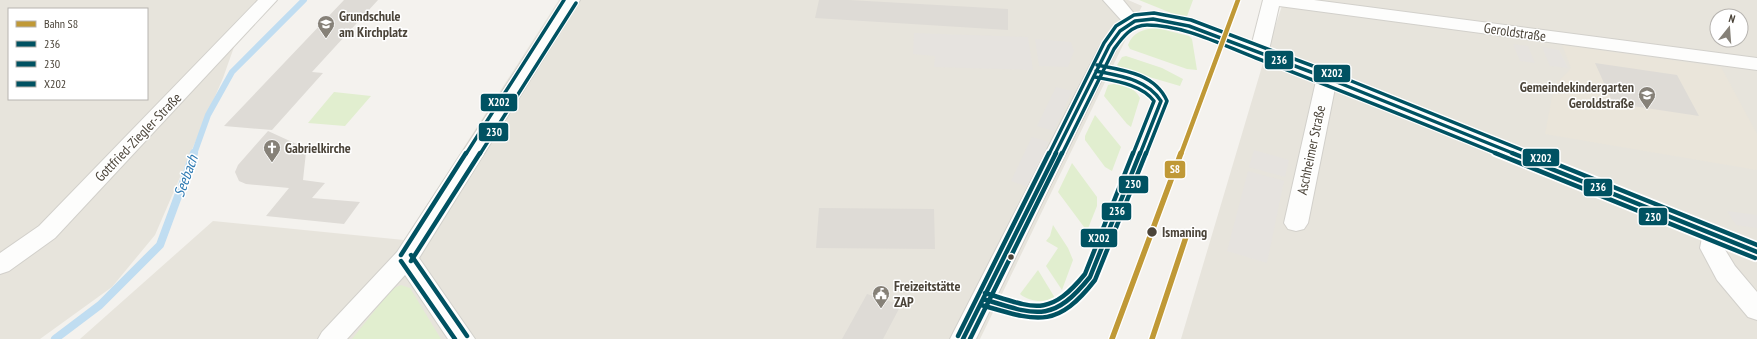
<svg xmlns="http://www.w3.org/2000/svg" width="1757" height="339" font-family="'PT Sans Narrow',sans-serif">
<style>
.residential{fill:#e7e4dc;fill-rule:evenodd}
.education{fill:#eae5da}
.green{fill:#e1eecf}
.parking{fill:#e6e3df}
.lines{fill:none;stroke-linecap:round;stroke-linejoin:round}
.stream-far1{stroke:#c0ddf1;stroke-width:6}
.stream{stroke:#c0ddf1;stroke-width:8}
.building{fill:#dedbd6}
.minor-casing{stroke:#d2d0cb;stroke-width:2}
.minor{fill:#fdfdfc;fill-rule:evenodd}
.bus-1-far1-casing{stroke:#fff;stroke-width:6}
.bus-1-casing{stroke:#fff;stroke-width:8}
.bus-2-far1-casing{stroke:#fff;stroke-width:6}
.bus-2-casing{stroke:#fff;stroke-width:8}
.bus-3-far1-casing{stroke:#fff;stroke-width:6}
.bus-3-casing{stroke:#fff;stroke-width:8}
.bus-1-far1{stroke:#005262;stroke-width:3.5}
.bus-1{stroke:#005262;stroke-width:4.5}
.bus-2-far1{stroke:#005262;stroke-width:3.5}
.bus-2{stroke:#005262;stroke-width:4.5}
.bus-3-far1{stroke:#005262;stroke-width:3.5}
.bus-3{stroke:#005262;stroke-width:4.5}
.rail-1-far1-casing{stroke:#fff;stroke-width:7}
.rail-1-casing{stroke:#fff;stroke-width:8}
.rail-1-far1{stroke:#c09936;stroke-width:4.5}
.rail-1{stroke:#c09936;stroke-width:5.5}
.stop-dot{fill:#4b4439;stroke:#fff;stroke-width:1.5}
.labels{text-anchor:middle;stroke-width:3;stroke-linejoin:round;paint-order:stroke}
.poi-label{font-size:14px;font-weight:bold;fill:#4b4439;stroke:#fff;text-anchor:start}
.street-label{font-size:14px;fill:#4b4439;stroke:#fff}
.stop-label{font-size:14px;font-weight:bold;fill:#4b4439;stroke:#fff;text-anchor:start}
.water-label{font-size:15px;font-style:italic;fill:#2e7ab2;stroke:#fff}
.line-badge{stroke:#fff;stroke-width:1.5}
.badge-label{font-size:11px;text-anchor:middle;font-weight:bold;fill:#fff}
</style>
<rect width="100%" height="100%" fill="#f4f2ee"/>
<path class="residential" d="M0 0H275L234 47 223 78 155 235 112 287 40 339H0ZM9 9H147V99H9Z
M559 0H1128L1142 6 980 339H80L213 221 404 240Z
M1284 0H1757V339H1181L1266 53ZM1717 16H1741V40H1717Z"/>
<path class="education" d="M1562 45 1721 67 1757 134V170L1545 134 1554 86 1571 68Z"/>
<path class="green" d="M1139 0H1193L1186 19Z
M1157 28 1189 36 1192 39 1197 70 1187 69 1130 49 1128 45C1133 32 1143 29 1157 28Z
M1126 56 1162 68 1183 79 1180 86 1122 69 1117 65 1122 57Z
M1114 84C1125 85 1135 88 1140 98L1131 127 1127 124 1104 96 1108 85Z
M334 92 371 96 345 126 308 123Z
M1095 115 1121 147 1112 171 1105 167 1085 140V136Z
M1072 163 1097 197V206L1087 231 1058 192Z
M1053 225 1068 248 1073 260 1062 290 1046 266 1058 248 1046 241 1050 236Z
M1038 270 1055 298C1045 303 1029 302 1020 294Z
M401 285 410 288 441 339H352L392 289Z"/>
<path class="parking" d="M914 33 1028 37 1033 70 934 67 935 56 913 54Z
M1035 39 1071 42 1074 51 1068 67 1039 66Z
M1513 44 1528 46 1535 63 1520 61Z
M1542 47 1559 50 1568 68 1550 66Z
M1056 87 1072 91 1054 131 1037 126Z
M1032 137 1049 142 1029 187 1011 181Z
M1254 150 1289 160 1285 177 1249 167Z
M1248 171 1284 181 1267 263 1227 251Z
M1727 211 1757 215V228L1736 225Z"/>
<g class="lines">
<path class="stream-far1" d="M194 154 208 115 232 72 304 0"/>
<path class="stream" d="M55 339 100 305 160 245 194 153"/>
</g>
<path class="building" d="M344 0H378L312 72 323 73 272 130 224 126Z
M819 0H849L1008 9V30L815 18Z
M1595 63 1677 75 1699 116 1613 103Z
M268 131 303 147 306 152 303 180 325 183 312 198 360 202 344 224 266 216 289 188 246 184 239 181 235 172 238 165Z
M819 208 934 209 935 249 816 248Z
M867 294 901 305 883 339H842Z"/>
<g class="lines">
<defs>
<path id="minor" d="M258 0H277L55 238 9 271 0 274V253L39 226Z
M562 0H580L419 258 475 339H448L405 275 347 339H318L322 332 397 252Z
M1103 0H1123L1136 16C1175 7 1217 30 1252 43L1263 0H1314L1757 58V70L1279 6 1269 50 1334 74 1757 242V261L1724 248 1735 266 1757 292V320L1748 317 1717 280 1700 248 1702 238 1335 88 1308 223 1304 229 1296 231 1288 229 1284 223 1316 81C1288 70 1259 59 1231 48 1204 38 1173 21 1143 25 1132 27 1124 37 1118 46L976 339H950L1100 46 1112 29 1122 21Z"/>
</defs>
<use href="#minor" class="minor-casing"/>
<use href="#minor" class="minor"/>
<defs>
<path id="bus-1-far1" d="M1096 71C1120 76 1147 79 1161 101L1140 154
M1055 154 1109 46 1120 31 1135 21 1153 19 1189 26 1327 78 1515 154"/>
<path id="bus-1" d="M1512 153 1757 252
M983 299C1036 315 1052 324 1090 277L1140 153
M963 339 1056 153"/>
<path id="bus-2-far1" d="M1097 65C1124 70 1155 74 1167 101L1146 154
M480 154 576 3
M1062 154 1114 49C1122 38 1131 25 1147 25 1184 25 1222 45 1256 58 1337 89 1417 121 1498 154"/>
<path id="bus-2" d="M1495 153 1755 258
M401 261 455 339
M411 261 480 153
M981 305C1037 321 1056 330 1095 280L1146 153
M970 339 1062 153"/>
<path id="bus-3-far1" d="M1095 77C1115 81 1141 84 1154 101L1133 154
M466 154 564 0
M1049 154 1104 43 1116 26 1134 15 1154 13 1191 20 1329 72 1532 154"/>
<path id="bus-3" d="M1529 153 1757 245
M401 255 466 153
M411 255 467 336
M985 293C1034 308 1049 318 1085 274L1133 153
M958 336 1049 153"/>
</defs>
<use href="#bus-1-far1" class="bus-1-far1-casing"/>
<use href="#bus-1" class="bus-1-casing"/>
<use href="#bus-2-far1" class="bus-2-far1-casing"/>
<use href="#bus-2" class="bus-2-casing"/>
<use href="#bus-3-far1" class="bus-3-far1-casing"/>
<use href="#bus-3" class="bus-3-casing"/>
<use href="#bus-1-far1" class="bus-1-far1"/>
<use href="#bus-1" class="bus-1"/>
<use href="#bus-2-far1" class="bus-2-far1"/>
<use href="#bus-2" class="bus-2"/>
<use href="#bus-3-far1" class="bus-3-far1"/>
<use href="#bus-3" class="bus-3"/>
<defs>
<path id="rail-1-far1" d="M1181 154 1238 0"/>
<path id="rail-1" d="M1112 339 1181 153
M1152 339 1186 237"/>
</defs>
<use href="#rail-1-far1" class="rail-1-far1-casing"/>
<use href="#rail-1" class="rail-1-casing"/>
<use href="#rail-1-far1" class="rail-1-far1"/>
<use href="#rail-1" class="rail-1"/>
</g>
<defs>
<symbol id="school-pin" viewBox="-11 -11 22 30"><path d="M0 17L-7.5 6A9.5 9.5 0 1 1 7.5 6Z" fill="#868178" stroke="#fff"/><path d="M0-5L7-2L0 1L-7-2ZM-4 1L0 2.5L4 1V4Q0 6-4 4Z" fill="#fff"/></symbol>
<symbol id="church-pin" viewBox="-11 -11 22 30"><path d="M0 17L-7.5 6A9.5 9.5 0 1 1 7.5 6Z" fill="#868178" stroke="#fff"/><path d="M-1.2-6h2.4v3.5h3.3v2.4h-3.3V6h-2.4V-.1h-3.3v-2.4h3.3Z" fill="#fff"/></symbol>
<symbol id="civic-pin" viewBox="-11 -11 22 30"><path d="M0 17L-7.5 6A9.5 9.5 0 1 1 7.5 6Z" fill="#868178" stroke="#fff"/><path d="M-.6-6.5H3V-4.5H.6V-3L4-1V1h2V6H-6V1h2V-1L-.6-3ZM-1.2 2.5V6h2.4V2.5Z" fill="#fff"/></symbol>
</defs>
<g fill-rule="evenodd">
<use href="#school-pin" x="316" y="14" width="20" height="27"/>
<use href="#school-pin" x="1637" y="85" width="20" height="27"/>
<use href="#church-pin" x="262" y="138" width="20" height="27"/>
<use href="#civic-pin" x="871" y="284" width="20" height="27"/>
</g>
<g class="stop-dot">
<circle cx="1152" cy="232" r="5.5"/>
<circle cx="1011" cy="257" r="3.5"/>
</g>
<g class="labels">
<g class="poi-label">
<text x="339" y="21">Grundschule<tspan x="339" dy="16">am Kirchplatz</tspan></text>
<text x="1634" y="92" text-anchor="end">Gemeindekindergarten<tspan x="1634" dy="16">Geroldstraße</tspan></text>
<text x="285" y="153">Gabrielkirche</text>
<text x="894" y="291">Freizeitstätte<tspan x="894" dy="16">ZAP</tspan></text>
</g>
<g class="street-label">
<text transform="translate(1515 32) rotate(8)" y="5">Geroldstraße</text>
<text transform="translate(138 137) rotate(-46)" y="5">Gottfried-Ziegler-Straße</text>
<text transform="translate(1311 150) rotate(-78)" y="5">Aschheimer Straße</text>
</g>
<g class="stop-label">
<text x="1162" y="237">Ismaning</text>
</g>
<g class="water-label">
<text transform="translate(186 176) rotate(-70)" y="5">Seebach</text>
</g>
</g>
<g class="line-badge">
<rect x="1264" y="50" width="30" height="20" rx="4" fill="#005262"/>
<rect x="1313" y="64" width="38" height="19" rx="4" fill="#005262"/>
<rect x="480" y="93" width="38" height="19" rx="4" fill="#005262"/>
<rect x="478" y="122" width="31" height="20" rx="4" fill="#005262"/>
<rect x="1522" y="148" width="38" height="19" rx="4" fill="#005262"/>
<rect x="1164" y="160" width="22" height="19" rx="4" fill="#c09936"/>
<rect x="1118" y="175" width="31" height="19" rx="4" fill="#005262"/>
<rect x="1583" y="178" width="30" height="19" rx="4" fill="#005262"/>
<rect x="1101" y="202" width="31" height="19" rx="4" fill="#005262"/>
<rect x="1638" y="207" width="30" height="19" rx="4" fill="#005262"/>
<rect x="1080" y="228" width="38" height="20" rx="4" fill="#005262"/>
</g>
<g class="badge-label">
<text x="1279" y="64">236</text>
<text x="1332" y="77">X202</text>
<text x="499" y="106">X202</text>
<text x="494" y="136">230</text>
<text x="1541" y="162">X202</text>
<text x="1175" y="173">S8</text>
<text x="1133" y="188">230</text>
<text x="1598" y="191">236</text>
<text x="1117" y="215">236</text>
<text x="1653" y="221">230</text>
<text x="1099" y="242">X202</text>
</g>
<rect x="8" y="8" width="140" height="92" fill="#ffffff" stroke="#b7b4b0"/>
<rect x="16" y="21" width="20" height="6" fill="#c09936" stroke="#b7b4b0"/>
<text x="44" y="28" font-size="12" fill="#4b4439">Bahn S8</text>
<rect x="16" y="41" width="20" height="6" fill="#005262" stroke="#b7b4b0"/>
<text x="44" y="48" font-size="12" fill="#4b4439">236</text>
<rect x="16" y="61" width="20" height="6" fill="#005262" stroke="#b7b4b0"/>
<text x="44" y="68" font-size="12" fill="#4b4439">230</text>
<rect x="16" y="81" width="20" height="6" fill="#005262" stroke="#b7b4b0"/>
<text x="44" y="88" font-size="12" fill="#4b4439">X202</text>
<g transform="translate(1729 28) rotate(17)"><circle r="19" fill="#ffffff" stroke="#b7b4b0"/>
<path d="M0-3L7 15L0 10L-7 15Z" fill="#868178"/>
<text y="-6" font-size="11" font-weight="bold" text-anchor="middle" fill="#4b4439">N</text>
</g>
</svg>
